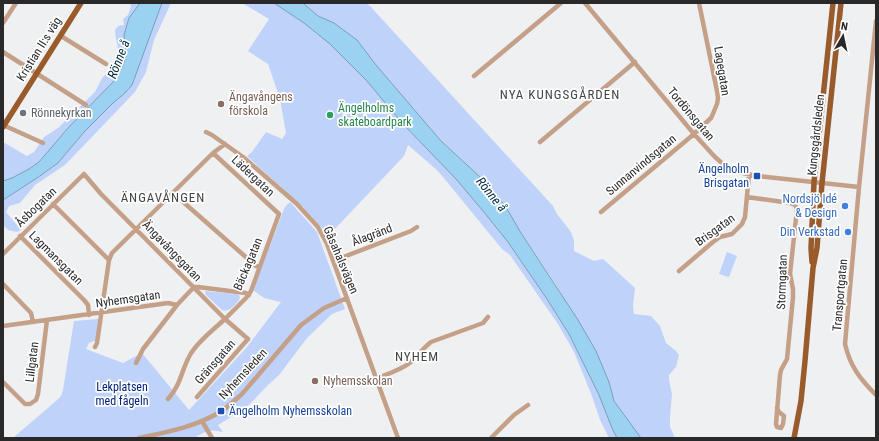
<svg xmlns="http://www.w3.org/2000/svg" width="879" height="441" font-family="'Roboto Condensed',sans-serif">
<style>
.green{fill:#bed2fa}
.water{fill:#9bd2f2;stroke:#799fb6}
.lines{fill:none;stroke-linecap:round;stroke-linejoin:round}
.minor{stroke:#c4a088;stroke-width:4.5}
.major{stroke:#9a5b2c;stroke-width:5.5}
.education-dot{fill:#8d6e63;stroke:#fff;stroke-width:1.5}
.worship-dot{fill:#6b7280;stroke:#fff;stroke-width:1.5}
.leisure-dot{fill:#2e9e5b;stroke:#fff;stroke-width:1.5}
.transit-dot{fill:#1a4fb4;stroke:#fff;stroke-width:1.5}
.shop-dot{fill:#3f7fe0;stroke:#fff;stroke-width:1.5}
.labels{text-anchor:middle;stroke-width:3.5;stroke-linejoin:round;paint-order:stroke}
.street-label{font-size:12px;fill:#29292a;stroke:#fff}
.education-label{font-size:12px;fill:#785e54;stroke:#fff;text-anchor:start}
.leisure-label{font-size:12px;fill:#27864d;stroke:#fff;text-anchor:start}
.worship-label{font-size:12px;fill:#5b616d;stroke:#fff;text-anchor:start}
.transit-label{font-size:12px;fill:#164399;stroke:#fff;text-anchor:end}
.shop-label{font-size:12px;fill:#366cbe;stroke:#fff;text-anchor:end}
.park-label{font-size:12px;fill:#032178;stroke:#fff}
.water-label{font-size:13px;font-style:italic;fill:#002e43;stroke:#fff}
.neighbourhood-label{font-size:13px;letter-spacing:1px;fill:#434445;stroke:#fff}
</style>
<rect width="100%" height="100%" fill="#eff0f2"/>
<path class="green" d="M129 3H140L129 18 124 35 126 56 122 68 114 81 68 128 39 162 29 169 12 178 3 181V142L27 156 34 152 44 137 58 128 95 92 102 78 108 72 119 56C118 52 118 47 117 43 115 34 112 26 124 25L123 19 128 15 131 6Z
M162 3H171L154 40 146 72 135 92 65 165 35 185 20 203 9 206 6 212 21 230 17 232 8 230 3 225V200L37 178 58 163 85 131 113 103 125 93 132 85Z
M242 3H274L304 23 330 44 366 80 403 124 456 179 483 211 508 242 547 299 569 334 599 395 612 428 617 438H609L600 420 592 396 574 352 558 324 510 255 502 249 438 171 408 145 404 156 332 232 322 228 303 207 247 156 252 152 266 132 282 139 286 133 280 99 268 64 248 51 269 19Z
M303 3H366L370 6 553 206 557 214 571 232 574 240V251L594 261 603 259 635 288 633 306 634 314 651 316 660 326 666 343 676 351 679 355 676 367 669 375V380L672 394 670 417V427L675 438H641L614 401 609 382 596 351 554 282 521 233 506 207 479 176 441 141 376 65 357 40 334 23 318 16Z
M290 202 317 232 345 309 332 314 307 338 279 375 267 386 250 404 241 411 218 425 223 432C209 429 206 431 194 438H14V437L56 401 61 396 63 390 74 321 98 319 97 340 89 343 86 349 123 363 142 353 189 410 247 347 281 302 264 298 253 290 282 214 285 207Z
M727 252 737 256 729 277 719 274Z
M206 291 236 294 239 295 240 298 239 300C235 305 229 313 222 310L206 295 205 292Z"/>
<path class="water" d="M140 3H162L132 85 125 93 113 103 85 131 58 163 37 178 3 200V181L12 178 29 169 39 162 68 128 114 81 122 68 126 56 124 35 129 18Z
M274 3H303L318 16 334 23 357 40 376 65 441 141 479 176 506 207 521 233 578 320 596 351 609 382 614 401 641 438H617L612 428 599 395 569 334 547 299 508 242 483 211 456 179 403 124 366 80 330 44 304 23Z"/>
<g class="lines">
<path class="minor" d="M585 3 694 134 715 157 724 165 731 169 738 172 757 176 859 187
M876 21 859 187 845 344C850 366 860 379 876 395
M3 23 16 3
M61 36 106 64
M3 52 86 105
M474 76 561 3
M3 125 43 143
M206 132 212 135 243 157 297 204 318 227 327 244 398 438
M540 142 635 62
M213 153 279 214 251 291 246 298 227 317
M173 193 256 266 259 267
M747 197 790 203 795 205 797 209 790 274 793 289V297L787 359 781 370 780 375 776 424 777 427 781 428 783 424 784 416 779 412 777 408
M53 204 109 260
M601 212 694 134 711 118 712 116 717 104 718 98 717 91 699 3
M20 236 84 300 88 305 89 315
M3 254 84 174 101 194 225 319 248 339 197 397
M333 261 411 231 417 227
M679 271 713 242 720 237 732 234 742 224 745 217 749 174
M3 284 31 313 33 322
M3 326 168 303 177 305 194 287H198L246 293 249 295
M95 347 97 343 109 260 112 253 213 153 225 144
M136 363 143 349 177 305
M377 378C388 374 401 370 411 362 418 356 423 348 431 342L483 323 488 317
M3 382 25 404H30L36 400 38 394 47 320
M168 399C181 385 181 371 190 355 197 342 214 329 225 319
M202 421 212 438
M139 438C167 432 195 427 220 412 228 407 235 400 242 394L301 325 324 308 347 298
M491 438 514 415 528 405"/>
<path class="major" d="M3 127 81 3
M812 262 811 248 814 182 833 3
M794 438 801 401 805 361 813 268 817 248 822 183 841 3"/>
</g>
<g class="education-dot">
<circle cx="221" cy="104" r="4"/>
<circle cx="315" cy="381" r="4"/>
</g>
<circle class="worship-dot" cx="23" cy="113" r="4"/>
<circle class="leisure-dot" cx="330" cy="115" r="4"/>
<g class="transit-dot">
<rect x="753" y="172" width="8" height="8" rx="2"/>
<rect x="217" y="407" width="8" height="8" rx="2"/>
</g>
<g class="shop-dot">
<circle cx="845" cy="206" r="4"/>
<circle cx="848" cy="232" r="4"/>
</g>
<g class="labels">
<g class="street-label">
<text transform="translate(39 49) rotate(-58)" y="4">Kristian II:s väg</text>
<text transform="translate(722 71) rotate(81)" y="4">Lagegatan</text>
<text transform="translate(691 114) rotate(50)" y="4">Tordönsgatan</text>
<text transform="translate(816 135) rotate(-84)" y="4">Kungsgårdsleden</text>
<text transform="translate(641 165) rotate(-40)" y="4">Sunnanvindsgatan</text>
<text transform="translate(253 176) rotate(43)" y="4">Lädergatan</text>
<text transform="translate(36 207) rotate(-44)" y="4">Åsbogatan</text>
<text transform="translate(715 230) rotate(-36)" y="4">Brisgatan</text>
<text transform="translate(372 235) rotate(-21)" y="4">Ålagränd</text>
<text transform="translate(172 251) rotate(46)" y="4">Ängavångsgatan</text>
<text transform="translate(56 258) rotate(45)" y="4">Lagmansgatan</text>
<text transform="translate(341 260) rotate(67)" y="4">Gåsahalsvägen</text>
<text transform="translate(248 264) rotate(-67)" y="4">Bäckagatan</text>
<text transform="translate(782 282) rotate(-88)" y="4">Stormgatan</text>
<text transform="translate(840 295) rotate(-85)" y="4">Transportgatan</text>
<text transform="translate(128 299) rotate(-8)" y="4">Nyhemsgatan</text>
<text transform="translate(32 362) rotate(-83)" y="4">Lillgatan</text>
<text transform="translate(215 362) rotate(-49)" y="4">Gränsgatan</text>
<text transform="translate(243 374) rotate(-47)" y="4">Nyhemsleden</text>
</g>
<g class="education-label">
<text x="229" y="101">Ängavångens<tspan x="229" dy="14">förskola</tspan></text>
<text x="323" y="385">Nyhemsskolan</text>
</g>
<g class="leisure-label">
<text x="338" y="112">Ängelholms<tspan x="338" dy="14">skateboardpark</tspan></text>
</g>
<g class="worship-label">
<text x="31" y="117">Rönnekyrkan</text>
</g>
<g class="transit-label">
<text x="749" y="173">Ängelholm<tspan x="749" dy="14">Brisgatan</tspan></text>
<text x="229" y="415" text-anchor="start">Ängelholm Nyhemsskolan</text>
</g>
<g class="shop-label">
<text x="837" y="203">Nordsjö Idé<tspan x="837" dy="14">&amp; Design</tspan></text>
<text x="840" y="236">Din Verkstad</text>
</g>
<g class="park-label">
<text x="122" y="391">Lekplatsen<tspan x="122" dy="14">med fågeln</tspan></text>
</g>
<g class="water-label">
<text transform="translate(118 59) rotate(-69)" y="5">Rönne å</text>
<text transform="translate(492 194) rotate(51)" y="5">Rönne å</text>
</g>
<g class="neighbourhood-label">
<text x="560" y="99">NYA KUNGSGÅRDEN</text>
<text x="163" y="202">ÄNGAVÅNGEN</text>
<text x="417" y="361">NYHEM</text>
</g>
</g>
<rect width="879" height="441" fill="none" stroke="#29292a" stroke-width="8"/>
<g transform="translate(843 36) rotate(9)" stroke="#ffffff" stroke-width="3" paint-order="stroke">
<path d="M0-3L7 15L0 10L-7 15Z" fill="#29292a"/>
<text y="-6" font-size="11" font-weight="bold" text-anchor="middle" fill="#29292a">N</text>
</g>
</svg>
